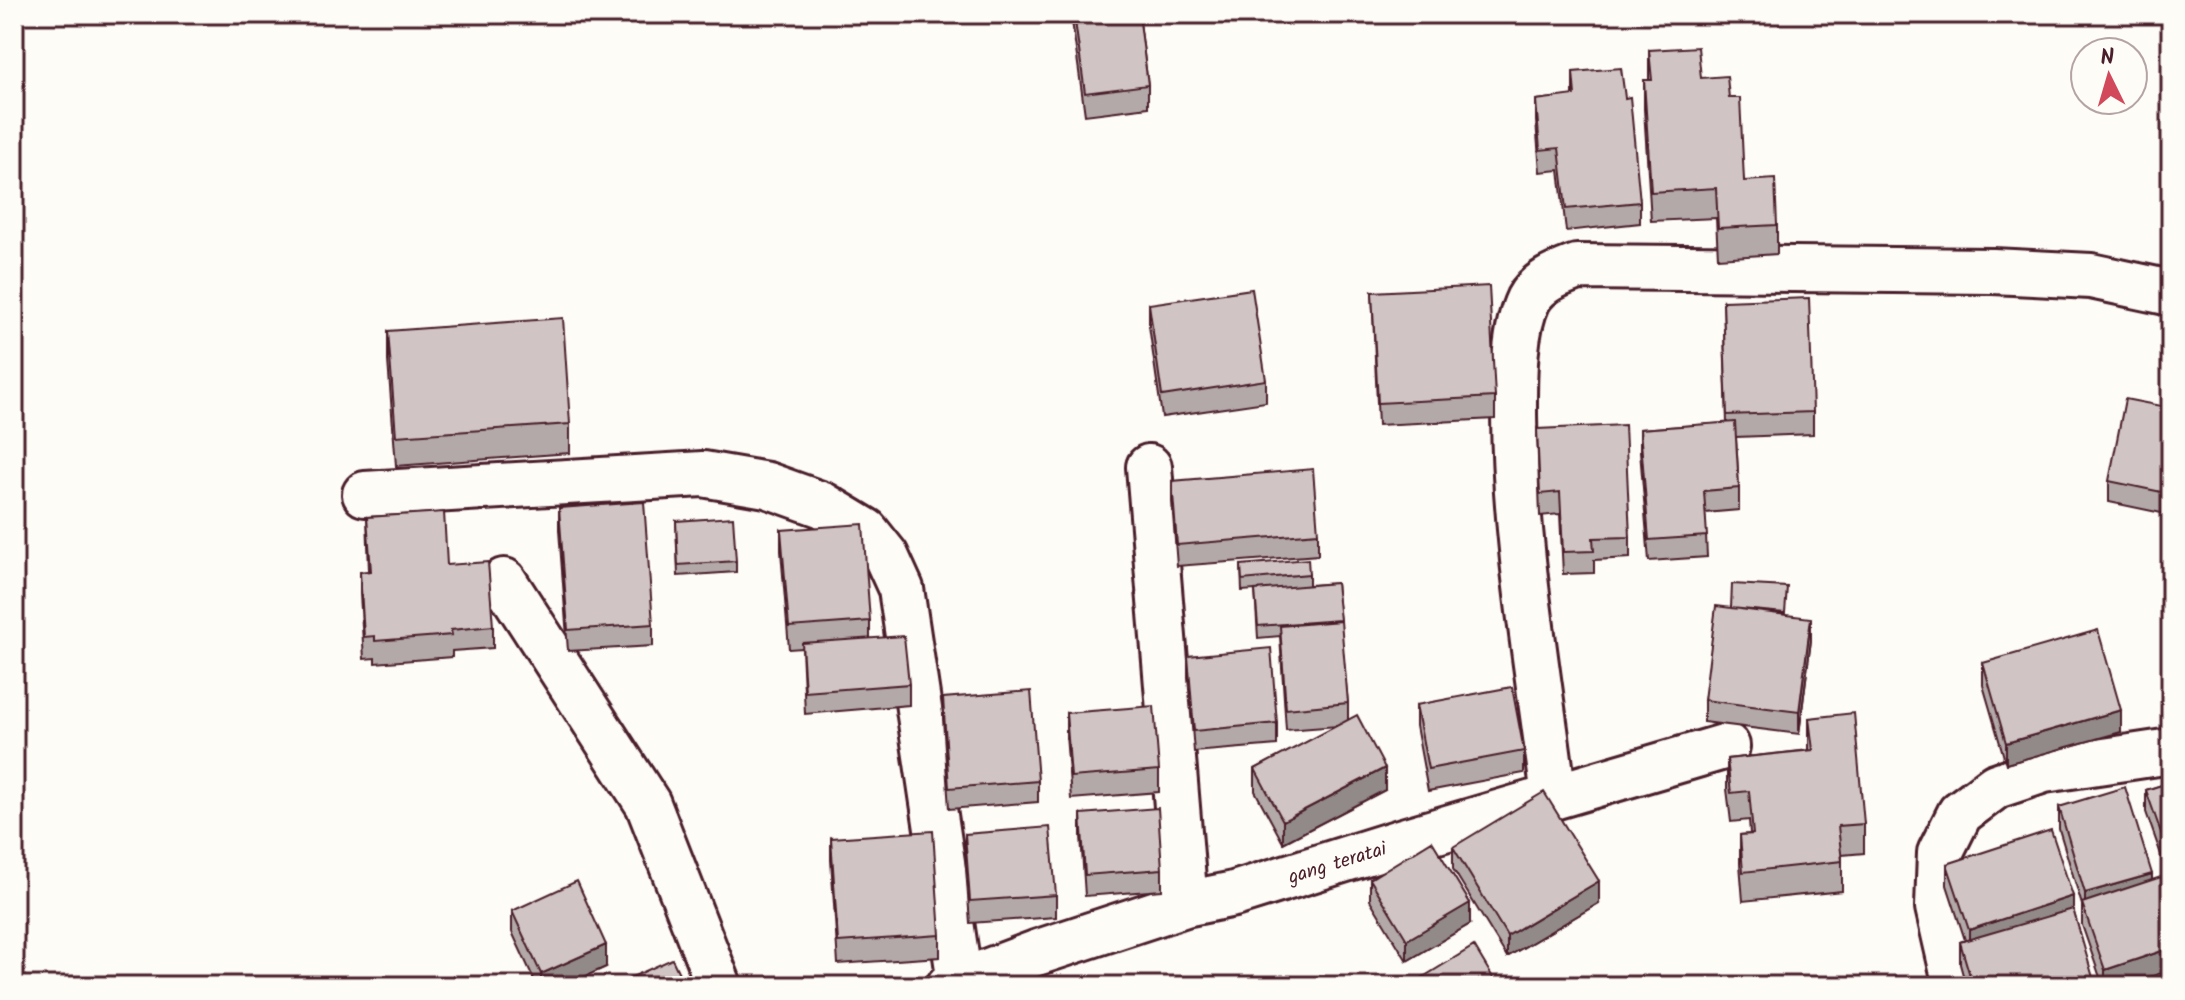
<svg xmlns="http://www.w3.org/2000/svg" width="2185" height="1000" font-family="Kalam,sans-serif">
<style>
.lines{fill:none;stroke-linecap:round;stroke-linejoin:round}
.street-casing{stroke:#4a1f2b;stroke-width:50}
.street{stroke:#fdfcf7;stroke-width:44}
.wall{fill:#b3a9a9;stroke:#4a1f2b;stroke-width:2}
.shaded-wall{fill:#928a89;stroke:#4a1f2b;stroke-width:2}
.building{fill:#d0c5c4;stroke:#4a1f2b;stroke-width:2}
.labels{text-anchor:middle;stroke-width:7;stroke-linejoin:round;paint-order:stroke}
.street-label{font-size:20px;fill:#4a1f2b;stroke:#fdfcf7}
</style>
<rect width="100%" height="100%" fill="#fdfcf7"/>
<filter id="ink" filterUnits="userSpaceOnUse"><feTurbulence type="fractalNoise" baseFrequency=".0125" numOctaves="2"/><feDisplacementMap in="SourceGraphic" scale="16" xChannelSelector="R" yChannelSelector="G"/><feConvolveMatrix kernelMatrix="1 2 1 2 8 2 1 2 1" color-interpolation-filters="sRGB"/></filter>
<g filter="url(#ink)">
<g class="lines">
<defs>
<path id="street" d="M1149 467 1185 904
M365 494 703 474 767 485 823 505 866 531 886 556 901 589 960 982
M504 581 648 804 719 986
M1554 797C1538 670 1515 543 1514 415 1514 381 1513 332 1528 300 1538 281 1559 274 1577 267L1993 271 2091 276 2171 293
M949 986 1036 953 1185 904 1234 894 1403 841 1727 746
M1956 986 1938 907 1940 853 1960 813 1996 786 2044 770 2171 751"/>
</defs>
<use href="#street" class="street-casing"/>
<use href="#street" class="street"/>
</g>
<path class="wall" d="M1071 14H1139L1148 85V107L1085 115Z
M1649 50 1701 78 1729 98 1744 181 1777 225V254L1718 258 1716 218 1651 221 1644 109V80H1649Z
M1573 72 1625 98 1640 202V223L1566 231 1559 170 1540 172 1536 121V100L1573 96Z
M1372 292 1495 397V419L1378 425Z
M1723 301 1813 412V434L1736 437 1739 488V510L1705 513 1707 557 1649 561 1640 451V429L1727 423Z
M1149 304 1266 380V402L1162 417 1149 326Z
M388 331 570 424V453L396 466 388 361Z
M2171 408V515L2109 502V481Z
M1537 429 1630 537V558L1594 560V573L1563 574 1560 514 1540 516Z
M1172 481 1318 533V555L1177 566 1172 502Z
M559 508 653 624V646L568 651 559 530Z
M367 517 447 565 493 626V648L452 651V657L375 663V658L364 659 360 594V572L369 571Z
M676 521 736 561V572L678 576Z
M781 530 870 621V638L909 684V705L805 714 802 648 789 649 781 551Z
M1241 565 1309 574V585L1336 583 1348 703V720L1385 790 1283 843 1255 791V769L1338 726 1286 730 1280 636 1258 638 1255 590 1242 591Z
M1786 615 1811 640 1799 734 1704 722V700Z
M2171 616V663L2164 640V618Z
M1188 656 1277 723V745L1194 752 1188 677Z
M1983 663 2121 732 2006 764 1983 685Z
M943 698 1038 781V802L949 809 943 719Z
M1416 705 1524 751V773L1428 791 1416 726Z
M1066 713 1159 770V792L1071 799 1066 735Z
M1809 718 1864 824V853L1842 855V891L1743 901 1740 864V835L1750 834 1749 820 1731 822 1727 789V759L1809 750Z
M2171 782V902L2170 898V880L2146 812V790Z
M2059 807 2152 880 2171 970 2122 986H2103L2082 925V905L2059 829Z
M1081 814 1162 869V890L1085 896 1081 836Z
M965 834 1056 895V917L970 923 965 855Z
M831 838 940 935V957L838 964 831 860Z
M1453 847 1599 903 1507 957 1453 869Z
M1947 864 2073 909 2094 986H1966L1960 964V942L1965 940 1947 885Z
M1370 879 1470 924 1407 961 1370 900Z
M512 911 606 967 564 986H537L512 932Z"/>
<path class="shaded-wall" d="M1811 618V640L1799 734V712Z
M2121 710V732L2006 764V743Z
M1385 768V790L1283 843V821Z
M2152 874V895L2085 912V893Z
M1599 881V903L1507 957V936Z
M2073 896V918L1969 952V930Z
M1470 903V924L1407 961V940Z
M606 945V967L564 986H541V974Z
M2171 948V970L2122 986H2105V970Z
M2094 981V986H2078Z"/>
<path class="building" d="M1074 14H1139L1148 85 1085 93Z
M1698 47 1701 78 1727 76 1729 98H1740L1744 181 1775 179 1777 225 1718 228 1716 188 1651 192 1644 80H1652L1649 50Z
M1621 68 1625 98 1630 97 1640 202 1566 209 1559 148 1540 150 1536 100 1575 95 1573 72Z
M1489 286 1495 397 1378 403 1372 292Z
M1252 289 1266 380 1162 396 1149 304Z
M1809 298 1813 412 1727 415 1723 301Z
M563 318 570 424 396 436 388 331Z
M2125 399 2171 408V494L2109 481Z
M1735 422 1739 488 1704 491 1707 536 1649 540 1640 429Z
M1625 425 1630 537 1593 538 1594 551 1563 552 1560 492 1540 494 1537 429Z
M1313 469 1318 533 1177 545 1172 481Z
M644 502 653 624 568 630 559 508Z
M444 512 447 565 488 562 493 626 451 630 452 635 375 641V636L364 637 360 572 371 571 367 517Z
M733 517 736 561 678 565 676 521Z
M863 524 870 621 789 627 781 530Z
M1308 559 1309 574 1242 580 1241 565Z
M1336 583 1340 620 1258 626 1255 590Z
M1732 584 1787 587 1785 613 1731 608Z
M1716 606 1811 618 1799 712 1704 700Z
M2171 616V642L2164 618Z
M1341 621 1348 703 1286 709 1280 626Z
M2098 630 2121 710 2006 743 1983 663Z
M904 636 909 684 805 692 802 643Z
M1271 648 1277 723 1194 731 1188 656Z
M1512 687 1524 751 1428 769 1416 705Z
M1031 691 1038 781 949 788 943 698Z
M1154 706 1159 770 1071 777 1066 713Z
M1854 713 1864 824 1838 826 1842 861 1743 872 1740 835 1753 834 1749 791 1731 793 1727 759 1813 750 1809 718Z
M1357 715 1385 768 1283 821 1255 769Z
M2171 782V861L2146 790Z
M2125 787 2152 874 2085 893 2059 807Z
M1544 792 1599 881 1507 936 1453 847Z
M1158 808 1162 869 1085 875 1081 814Z
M1050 827 1056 895 970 901 965 834Z
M2051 830 2073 896 1969 930 1947 864Z
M933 831 940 935 838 942 831 838Z
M1432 841 1470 903 1407 940 1370 879Z
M2161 877 2171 905V948L2105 970 2082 903Z
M577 881 606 945 541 974 512 911Z
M2073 909 2094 981 2078 986H1973L1960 942Z
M1474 946 1498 986H1417L1415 982Z
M672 959 685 986H612Z"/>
</g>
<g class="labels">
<g class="street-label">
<text transform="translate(1337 862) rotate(-17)" y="7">gang teratai</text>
</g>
</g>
<rect width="2185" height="1000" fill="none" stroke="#fdfcf7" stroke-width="48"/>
<rect x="24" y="24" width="2137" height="952" fill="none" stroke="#4a1f2b" stroke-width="3" filter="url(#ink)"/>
<g transform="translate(2109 76) rotate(355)"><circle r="38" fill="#fdfcf7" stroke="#b5a4a5" stroke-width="2"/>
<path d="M0-6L14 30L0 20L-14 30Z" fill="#d1495b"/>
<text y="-12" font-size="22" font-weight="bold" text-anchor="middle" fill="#4a1f2b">N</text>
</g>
</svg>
